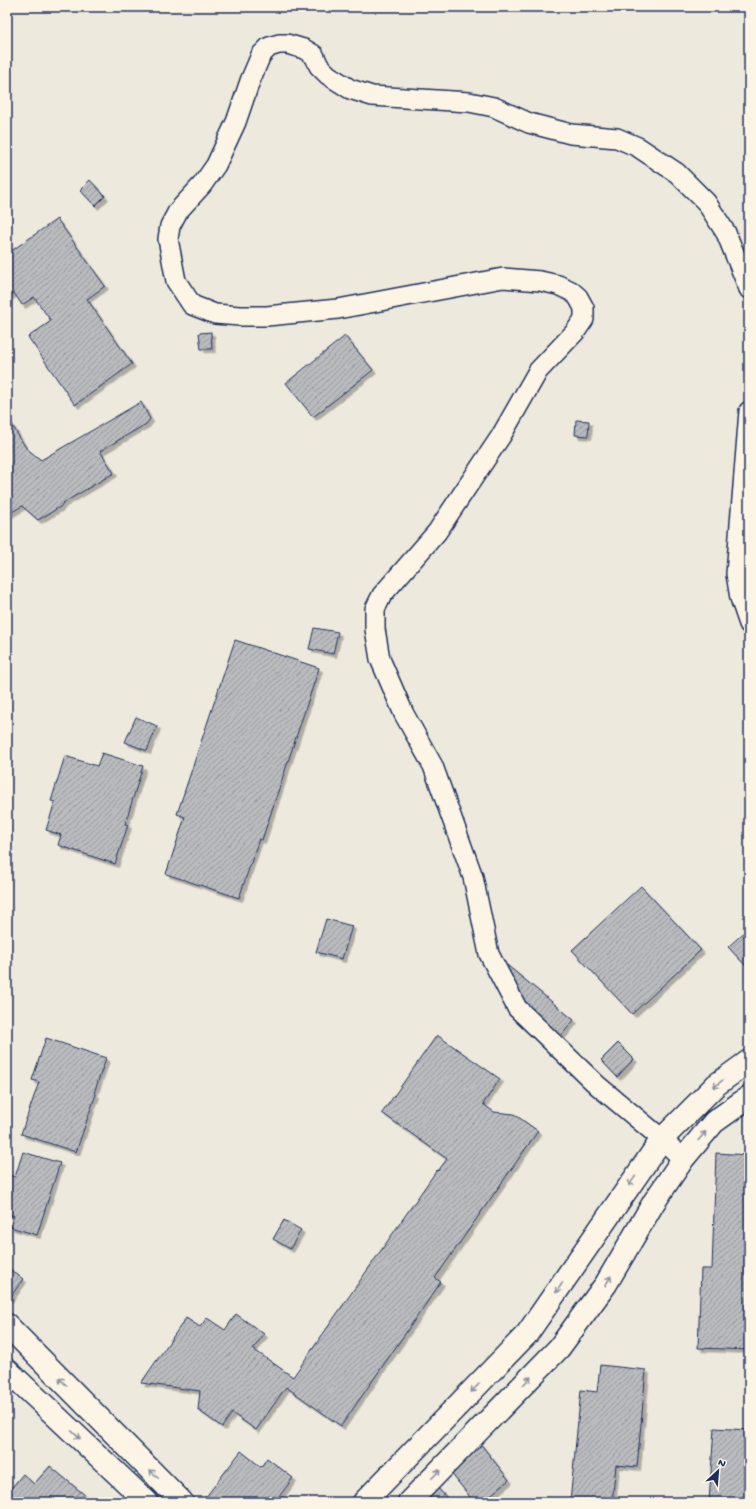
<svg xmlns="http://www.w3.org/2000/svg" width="756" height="1509" font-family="'Gochi Hand',sans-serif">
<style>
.building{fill:url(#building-hatch);stroke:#1b2f5e;filter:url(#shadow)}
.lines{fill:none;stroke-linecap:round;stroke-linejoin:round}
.minor-casing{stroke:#1b2f5e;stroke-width:22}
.tertiary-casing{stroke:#1b2f5e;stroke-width:25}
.minor{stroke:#fcf5e5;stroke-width:19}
.tertiary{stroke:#fcf5e5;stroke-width:22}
.oneway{stroke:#8c92a2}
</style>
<defs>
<pattern id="building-hatch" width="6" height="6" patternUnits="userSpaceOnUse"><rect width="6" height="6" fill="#babbbe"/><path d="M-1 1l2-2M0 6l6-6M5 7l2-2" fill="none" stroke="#96989e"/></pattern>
<filter id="shadow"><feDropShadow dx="3.5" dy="3.5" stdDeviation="0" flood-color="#0004"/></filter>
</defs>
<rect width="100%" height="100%" fill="#eee9dd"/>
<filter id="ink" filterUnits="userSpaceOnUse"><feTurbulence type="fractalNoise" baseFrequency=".025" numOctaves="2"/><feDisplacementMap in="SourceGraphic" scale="8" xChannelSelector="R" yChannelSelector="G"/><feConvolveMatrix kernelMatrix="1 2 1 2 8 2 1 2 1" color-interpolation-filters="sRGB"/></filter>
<g filter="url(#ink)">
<path class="building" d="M90 180 105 196 95 206 80 190Z
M57 219 105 286 87 299 132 364 75 405 28 337 51 321 34 297 22 305 14 293 7 298V254Z
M211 332 212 349H201L199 333Z
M345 336 373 370 313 417 286 383Z
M141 402 150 419 146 424 100 451 114 473 63 503 60 507 38 520 22 506 7 515V417L26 448 41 460Z
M576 420 589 421 588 436 575 435Z
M314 628 338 632 333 654 309 649Z
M235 640 319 668 262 840 259 839 239 898 166 874 185 817 177 814Z
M136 717 157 726 147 751 125 742Z
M102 753 143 766 125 824 128 825 115 864 58 845 61 835 46 830 55 802 51 801 65 756 97 766Z
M641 886 701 950 632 1014 572 950Z
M326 919 352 926 342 959 316 952Z
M749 928V961L745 965 728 947Z
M507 965 574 1020 560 1037 493 982Z
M437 1035 500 1079 483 1104 494 1112 514 1114 538 1131 435 1278 441 1282 341 1426 286 1387 256 1430 232 1413 222 1427 198 1410 200 1391 141 1383 186 1318 200 1327 207 1318 225 1330 236 1314 264 1334 253 1349 293 1377 437 1170 438 1171 447 1159 382 1113Z
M46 1038 106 1058 94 1093 96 1094 76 1152 21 1134 39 1082 32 1080Z
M618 1043 634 1059 617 1077 601 1060Z
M23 1152 60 1163 37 1235 10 1227 14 1216 7 1213V1174L15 1177Z
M716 1153 749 1155V1350L698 1348 701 1269H712Z
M284 1220 301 1230 290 1249 273 1239Z
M7 1267 23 1279 9 1299 7 1297Z
M600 1365 646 1370 637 1467 616 1465 612 1502H570L581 1390 597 1392Z
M714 1428 749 1430 746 1502H709Z
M479 1442 509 1480 482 1502H474L447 1468Z
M241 1451 261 1467 267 1458 293 1478 275 1502H202Z
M50 1466 86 1496 80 1502H7V1493L23 1474 34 1484Z
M432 1482 451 1502H410Z"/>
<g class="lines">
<defs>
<path id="minor" d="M749 411 736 574 740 598 749 624
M683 1159 662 1139 597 1085 517 1008 489 954 473 877 433 766 404 714 380 659 375 629V609L382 595 437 532 501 436 538 371 575 332 584 319V308L578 297 571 291 558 285 540 281 503 278 338 309 267 316H240L215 314 192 305 176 281 168 239 170 226 178 211 202 185 216 165 236 122 250 81 261 55 269 47 279 44H287L304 49 314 55 319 66 328 75 350 89 372 96 469 102 494 107 529 123 571 134 617 138 638 147 677 173 706 202 726 233 749 289"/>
<path id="tertiary" d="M7 1325 182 1502
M7 1370 147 1502
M364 1502 527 1334 662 1139 716 1085 749 1061
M409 1502 559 1348 606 1284 654 1202 683 1159 714 1122 749 1097"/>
</defs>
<use href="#minor" class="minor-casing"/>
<use href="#tertiary" class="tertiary-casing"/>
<use href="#minor" class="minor"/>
<use href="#tertiary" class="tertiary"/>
</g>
<defs><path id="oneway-shaft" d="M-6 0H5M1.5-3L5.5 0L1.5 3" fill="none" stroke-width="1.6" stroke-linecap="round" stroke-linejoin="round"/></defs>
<g class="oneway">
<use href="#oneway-shaft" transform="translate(718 1084) rotate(141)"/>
<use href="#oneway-shaft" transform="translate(702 1136) rotate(-50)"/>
<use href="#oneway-shaft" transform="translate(632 1181) rotate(125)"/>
<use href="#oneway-shaft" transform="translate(608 1281) rotate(-59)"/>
<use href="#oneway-shaft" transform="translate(559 1288) rotate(124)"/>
<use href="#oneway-shaft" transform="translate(527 1381) rotate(-46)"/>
<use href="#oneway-shaft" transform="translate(63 1382) rotate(-135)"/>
<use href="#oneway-shaft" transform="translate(475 1388) rotate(134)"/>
<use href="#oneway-shaft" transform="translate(76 1435) rotate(43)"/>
<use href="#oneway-shaft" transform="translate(154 1474) rotate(-135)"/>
<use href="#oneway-shaft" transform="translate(436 1474) rotate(-46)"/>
</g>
</g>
<rect width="756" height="1509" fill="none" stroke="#fcf5e5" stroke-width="24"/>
<rect x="12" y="12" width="732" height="1485" fill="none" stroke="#1b2f5e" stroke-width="1.5" filter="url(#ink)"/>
<g transform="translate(718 1471) rotate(26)" stroke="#fcf5e5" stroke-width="3" paint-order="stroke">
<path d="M0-3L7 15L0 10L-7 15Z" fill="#1b2f5e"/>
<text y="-6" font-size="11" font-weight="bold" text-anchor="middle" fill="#1b2f5e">N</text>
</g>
</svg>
